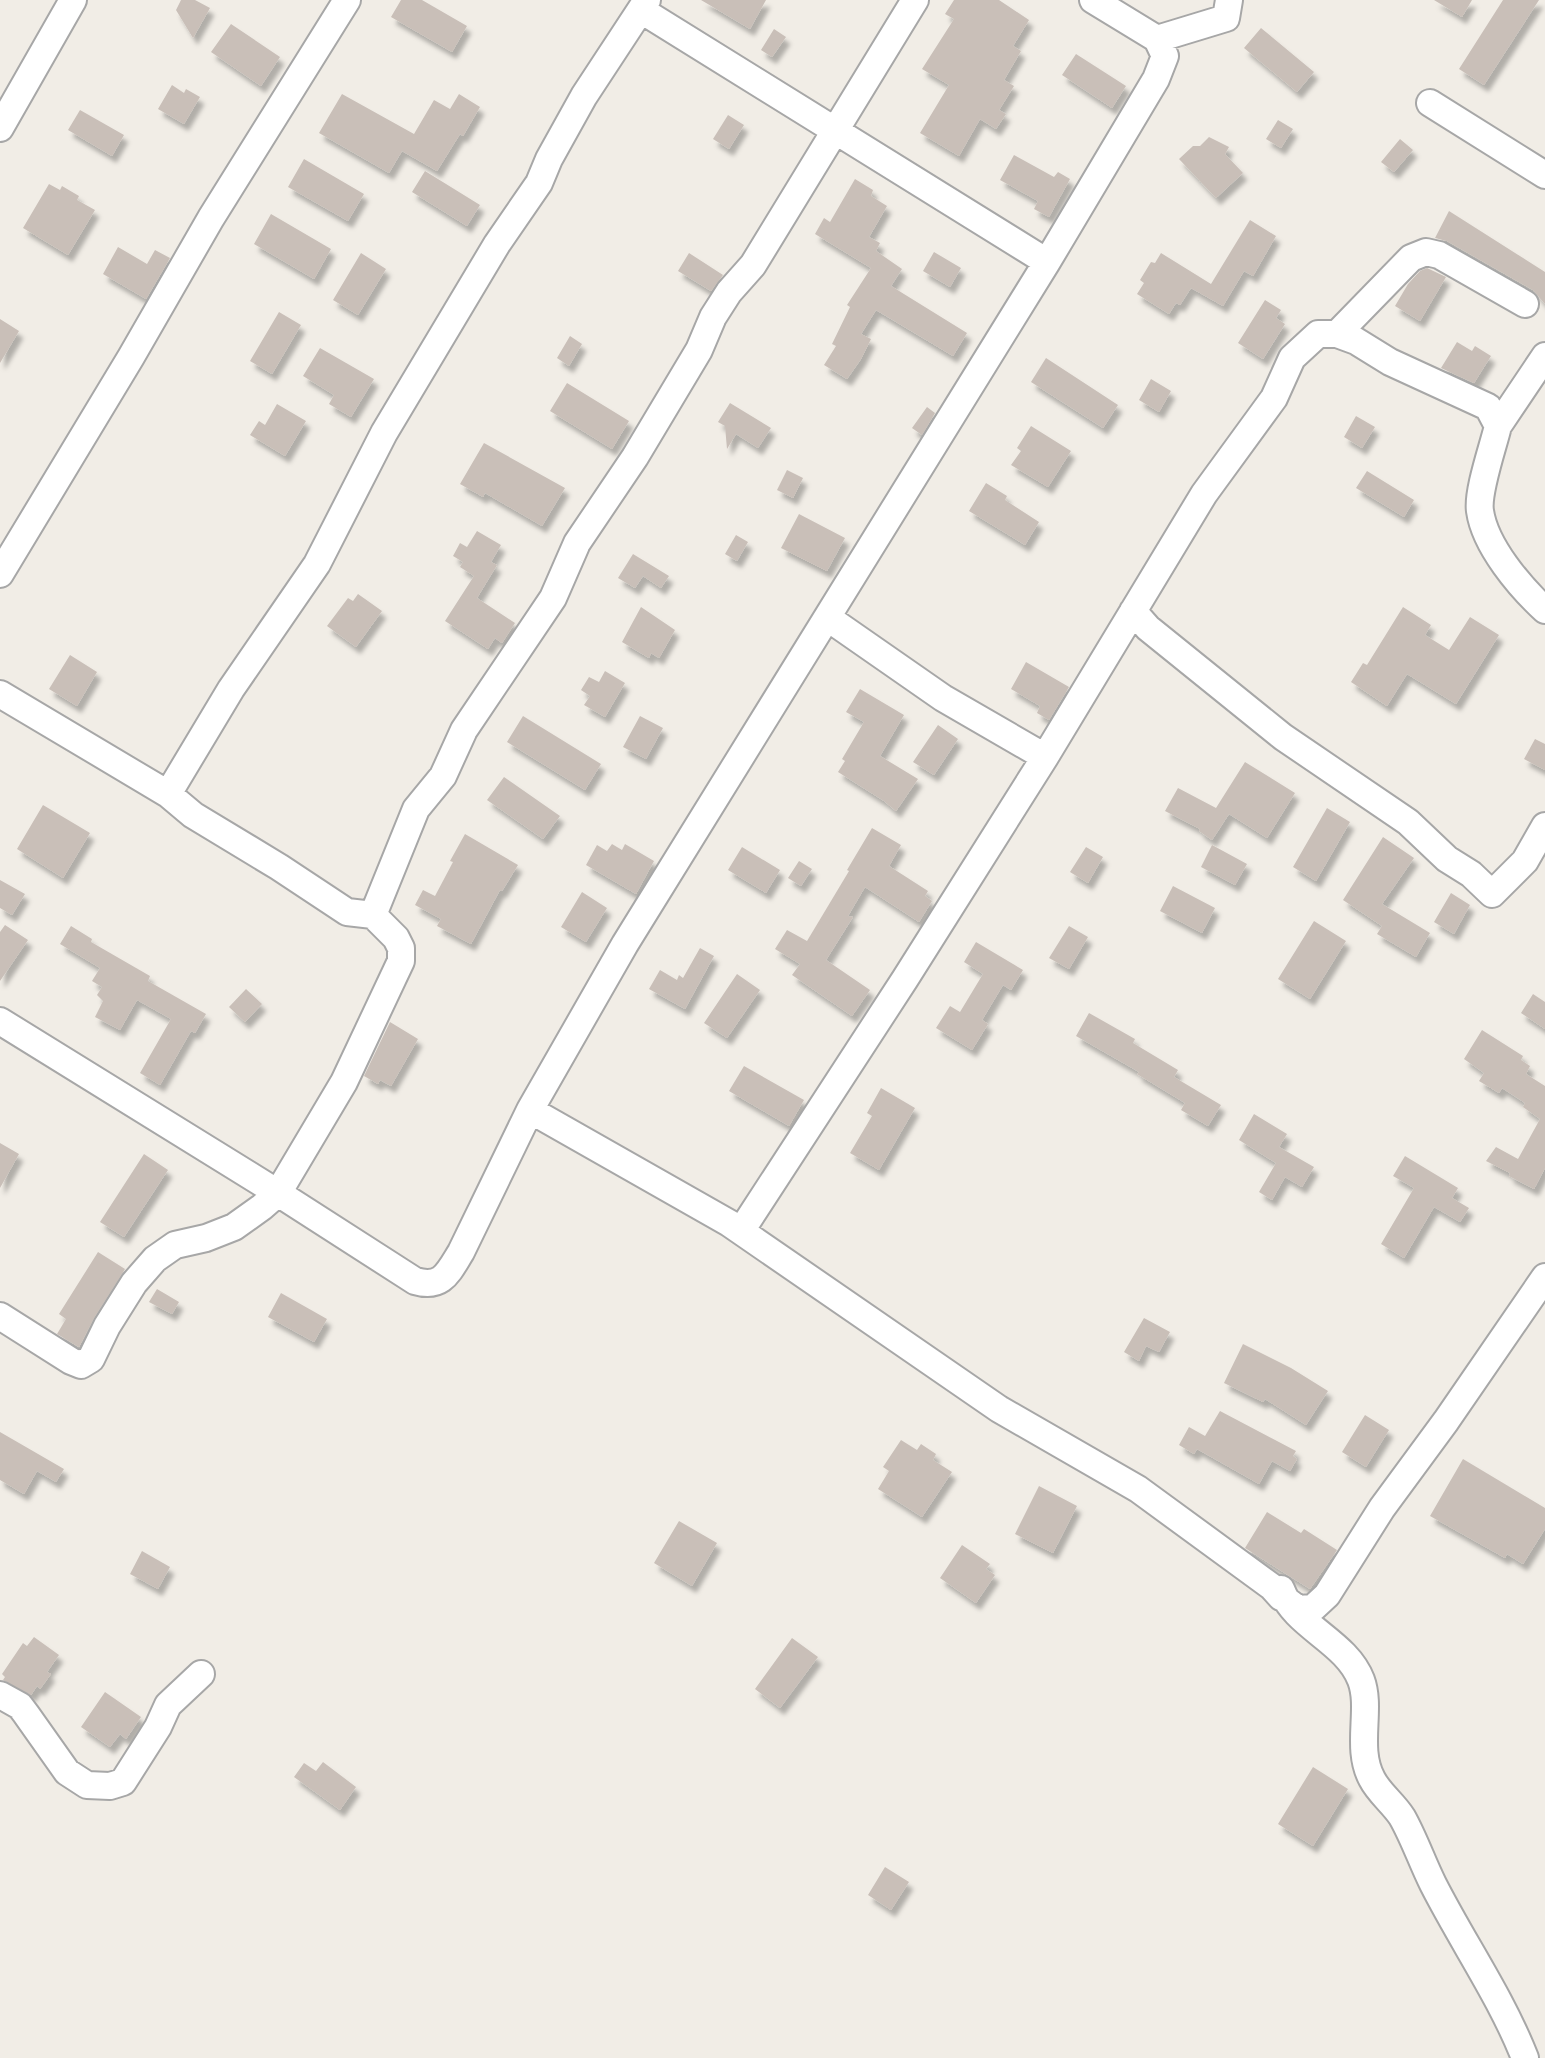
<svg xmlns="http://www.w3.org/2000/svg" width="1545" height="2058" font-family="'Golos Text',sans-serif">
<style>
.building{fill:#c9bfb8;filter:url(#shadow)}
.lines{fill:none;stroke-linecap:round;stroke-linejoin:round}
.minor-casing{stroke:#a7a7a7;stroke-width:30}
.minor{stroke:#fff;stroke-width:26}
</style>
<defs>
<filter id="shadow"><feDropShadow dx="4.5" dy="7" stdDeviation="2" flood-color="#0004"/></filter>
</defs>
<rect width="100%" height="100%" fill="#f1ede6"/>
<path class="building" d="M181 0H195L210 8 193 38 176 10Z
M401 0H422L467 26 452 52 391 17Z
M701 0H766L750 29Z
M954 0H999L1029 20 1013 46 1021 51 1004 80 1014 86 999 110 1006 114 996 129 980 119 959 156 920 133 949 85 922 69 954 19 945 14Z
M1434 0H1472L1462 17Z
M1503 0H1539L1484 85 1459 69Z
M231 24 280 57 261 86 211 52Z
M1261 28 1314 72 1297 92 1244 48Z
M774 29 786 37 772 57 761 50Z
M1076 54 1126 86 1112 108 1062 75Z
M172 85 184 93 186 89 200 97 184 124 158 109Z
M342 94 414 134 434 100 450 109 459 94 480 107 463 136 460 134 437 171 402 151 389 173 319 133Z
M80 110 124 135 112 156 68 130Z
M728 115 744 125 729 149 713 139Z
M1278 120 1293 129 1281 148 1266 139Z
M1209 137 1229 147 1225 154 1243 173 1216 198 1179 159 1193 146H1200Z
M1400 139 1413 150 1394 172 1381 162Z
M1014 155 1054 177 1058 172 1070 179 1049 217 1034 209 1038 201 1000 180Z
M304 159 364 194 348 221 288 187Z
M425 171 480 205 467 226 412 192Z
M855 179 873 190 871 196 887 206 869 237 880 243 876 251 902 269 891 286 967 333 953 356 876 310 861 334 871 339 861 359 847 379 824 365 836 346 832 344 850 307 847 305 871 268 815 234 824 218 830 222Z
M49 184 60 190 62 186 79 196 77 200 95 210 68 255 23 228Z
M1449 211 1545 272V304L1533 290 1447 241 1435 238Z
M271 214 331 249 314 279 254 244Z
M1250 220 1276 236 1253 276 1244 271 1223 306 1191 288 1180 305 1176 303 1169 314 1137 294 1144 283 1140 280 1151 262 1155 263 1161 253 1211 284Z
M118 247 147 264 155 250 170 258 146 299 103 274Z
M934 252 961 268 950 287 923 271Z
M361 253 386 269 358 315 333 300Z
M689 253 723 275 711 291 678 271Z
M1427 268 1446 277 1420 321 1395 306 1408 284 1420 271Z
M1265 300 1281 310 1276 318 1285 324 1263 359 1238 343Z
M279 312 301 325 272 374 250 361Z
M0 319 19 331 0 363Z
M570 336 582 344 569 366 557 358Z
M1457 342 1472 351 1475 346 1491 356 1474 383 1441 368Z
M320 348 374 379 351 417 329 404 334 395 303 376Z
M1046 358 1118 405 1103 428 1031 382Z
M1151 379 1171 391 1159 412 1139 400Z
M567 383 629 421 612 449 550 411Z
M730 403 771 428 758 448 736 434 727 449 725 426 718 422Z
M277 404 306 421 285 456 250 435 259 421 265 425Z
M927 407 935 413 922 435 912 428Z
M1356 416 1375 427 1362 448 1344 437Z
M1031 426 1071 451 1048 487 1011 465 1021 451 1017 448Z
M484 443 565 488 542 526 485 493 483 497 460 484Z
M787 470 803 478 793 498 777 490Z
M1367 471 1414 500 1404 517 1356 488Z
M986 483 1007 496 1005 500 1039 522 1025 545 969 511Z
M799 514 845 538 827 571 781 548Z
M477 531 501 545 491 562 497 565 477 598 515 623 502 643 495 638 488 649 445 621 474 576 460 567 463 562 453 556 460 543 467 547Z
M736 535 748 542 737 561 725 554Z
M633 554 669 576 661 588 643 576 635 588 618 578Z
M358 594 382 611 356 647 327 626 348 598 353 601Z
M641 607 675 630 659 658 651 653 649 658 622 642Z
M1403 607 1431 625 1425 635 1449 650 1470 617 1499 635 1456 704 1407 674 1387 706 1351 682 1363 663 1367 665Z
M70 655 97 672 77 706 49 689Z
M1026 662 1069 687 1049 720 1037 713 1040 706 1011 689Z
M605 671 625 683 605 717 584 705 590 696 581 690 589 677 599 682Z
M860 689 904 715 880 756 918 779 896 811 884 801 838 772 845 761 842 759 864 722 846 712Z
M523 716 601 764 585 790 507 742Z
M640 716 663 728 646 759 623 747Z
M938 725 958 739 934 775 913 762Z
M1535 739 1545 744V770L1524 759Z
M1245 762 1295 793 1267 838 1229 814 1212 840 1199 831 1200 829 1165 811 1178 788 1216 808Z
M504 777 560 816 543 839 487 800Z
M43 805 90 833 63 878 17 849Z
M1327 808 1350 822 1316 881 1293 867Z
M872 828 901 845 889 866 928 891 925 896 932 901 919 922 865 887 848 916 853 917 826 960 870 990 852 1016 792 975 800 964 775 949 787 930 807 941 849 871 847 870Z
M465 834 518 865 502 891 500 890 471 944 437 926 441 919 415 905 423 890 435 896 453 862 450 861Z
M1383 837 1414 858 1382 904 1430 933 1416 957 1377 934 1382 926 1343 900Z
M612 844 622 850 625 844 654 861 636 894 586 865 597 845 607 851Z
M1212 845 1247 864 1235 885 1201 867Z
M742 847 780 870 766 893 728 870Z
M1086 847 1103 857 1088 883 1070 872Z
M799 861 812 869 801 886 788 878Z
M0 880 25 894 12 915 0 908Z
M1173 886 1215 908 1202 933 1160 911Z
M582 892 607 908 586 942 561 927Z
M1451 893 1470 905 1454 934 1434 922Z
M1314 921 1346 941 1310 999 1278 979Z
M5 925 28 940 0 981V932Z
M71 926 92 939 91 942 150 976 148 981 206 1014 195 1033 191 1031 160 1085 140 1073 171 1019 137 1000 120 1030 95 1017 103 1001 97 995 102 987 92 981 100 968 60 944Z
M1069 926 1088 937 1069 969 1049 958Z
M976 942 1023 970 1011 990 1003 985 982 1020 988 1024 972 1050 936 1028 950 1006 960 1012 983 974 964 962Z
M700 948 714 956 685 1009 649 989 660 970 677 980 679 975 683 978Z
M737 974 760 990 727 1038 704 1023Z
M246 989 262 1004 245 1022 229 1007Z
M1533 994 1545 1002V1029L1521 1013Z
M1089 1013 1135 1039 1133 1043 1178 1070 1174 1077 1221 1105 1208 1126 1181 1110 1185 1103 1137 1074 1139 1072 1076 1036Z
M390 1022 418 1039 391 1086 380 1080 378 1084 364 1076Z
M1482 1030 1523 1056 1521 1060 1530 1066 1526 1074 1545 1086V1168L1534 1189 1509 1176 1510 1173 1486 1161 1496 1147 1518 1159 1540 1119 1523 1107 1525 1103 1502 1088 1499 1093 1479 1081 1484 1073 1464 1059Z
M744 1066 804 1100 789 1126 729 1091Z
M881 1088 915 1108 879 1170 850 1153 872 1116 867 1113Z
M1254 1114 1287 1134 1279 1147 1314 1167 1302 1187 1285 1177 1272 1200 1259 1192 1276 1163 1239 1140Z
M0 1143 19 1154 0 1188Z
M144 1154 168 1170 124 1237 100 1222Z
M1405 1156 1458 1188 1452 1198 1469 1208 1460 1222 1434 1207 1404 1258 1381 1244 1414 1188 1393 1176Z
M98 1252 125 1269 94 1318 79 1347 57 1334 66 1319 59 1314Z
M157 1289 179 1302 172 1314 149 1302Z
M281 1293 327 1319 314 1342 268 1317Z
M1144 1318 1170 1332 1159 1352 1146 1346 1139 1361 1124 1352Z
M1243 1344 1291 1368 1328 1391 1306 1425 1265 1399 1263 1402 1224 1383Z
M1220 1411 1296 1451 1293 1456 1297 1459 1290 1471 1272 1461 1259 1484 1197 1449 1194 1454 1179 1445 1189 1427 1205 1436Z
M1365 1415 1389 1430 1366 1467 1342 1452Z
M0 1432 64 1469 56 1482 37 1471 24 1494 0 1480Z
M901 1440 917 1450 921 1444 936 1454 933 1460 952 1472 922 1517 878 1489 889 1471 883 1467Z
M1463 1459 1545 1508V1529L1523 1564 1507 1554 1505 1558 1430 1516Z
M1039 1486 1077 1506 1053 1553 1015 1534Z
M1267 1512 1301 1533 1304 1529 1337 1550 1310 1589 1245 1548Z
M679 1521 717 1543 692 1586 654 1563Z
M962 1545 990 1564 986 1569 995 1575 976 1603 940 1578Z
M142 1551 170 1567 158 1589 130 1574Z
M34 1637 59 1655 47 1672 51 1674 40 1689 37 1686 31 1695 3 1680 5 1677 2 1674 23 1643 27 1646Z
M792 1638 818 1657 780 1708 755 1689Z
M105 1692 141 1717 126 1739 120 1734 110 1747 81 1727Z
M323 1762 356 1787 340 1810 294 1777 304 1763 316 1771Z
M1313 1767 1348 1789 1313 1846 1278 1824Z
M885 1867 909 1882 891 1910 868 1895Z"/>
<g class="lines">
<defs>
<path id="minor" d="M641 10 1047 262
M1157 39 1226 18 1229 0
M1430 103 1545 175
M0 128 73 0
M1337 334 1411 258 1426 252 1439 255 1525 304
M1498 426 1545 356
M0 574 131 357 211 218 347 0
M1133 611 1148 628 1283 737 1408 822 1447 859 1471 874 1492 894 1525 861 1545 826
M828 618 943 698 1045 757
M0 694 168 794 193 815 279 867 347 912 373 915 396 938 401 948V961L344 1082 278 1193 262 1207 234 1227 206 1238 175 1245 155 1259 134 1283 107 1326 91 1359 81 1365 71 1361 0 1316
M168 794 231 689 317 564 384 433 497 244 539 183 549 159 584 96 647 0
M373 915 416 809 443 776 464 730 553 598 577 543 635 457 699 350 713 317 729 292 753 265 915 0
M0 1021 278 1193 415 1281C442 1289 448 1273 461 1252L530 1110 625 944 1047 262 1156 79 1165 56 1157 39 1093 0
M530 1110 729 1223 999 1409 1138 1489 1272 1587 1281 1597V1589C1295 1627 1346 1641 1361 1680 1372 1709 1355 1748 1372 1779 1379 1793 1393 1803 1402 1817 1414 1838 1422 1862 1433 1884 1463 1943 1501 1997 1525 2058
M741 1231 905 979 1045 757 1204 494 1274 398 1292 358 1318 334H1337L1356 341 1390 362 1488 407 1498 426C1493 447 1477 492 1480 511 1485 546 1520 587 1545 610
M1286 1600 1298 1609 1313 1608 1327 1595 1382 1508 1446 1421 1545 1277
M0 1695 20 1706 26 1714 67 1772 87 1785 110 1786 123 1782 158 1727 168 1705 201 1674"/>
</defs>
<use href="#minor" class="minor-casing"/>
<use href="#minor" class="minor"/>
</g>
</svg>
